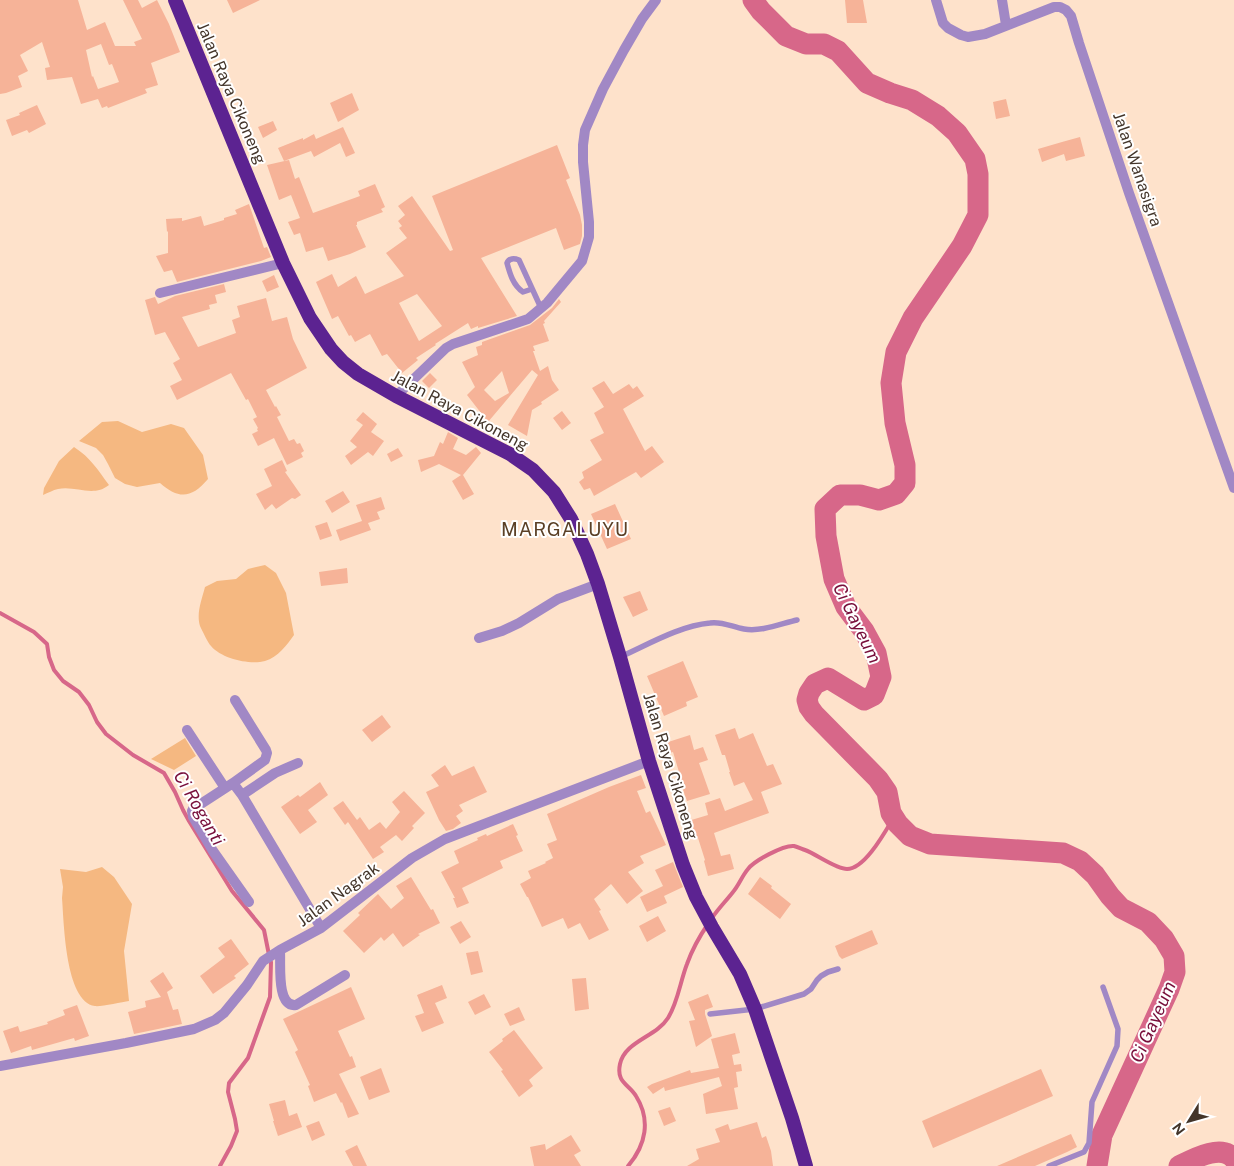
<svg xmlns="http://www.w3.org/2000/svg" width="1234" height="1166" font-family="'Public Sans',sans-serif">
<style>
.green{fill:#f5b881}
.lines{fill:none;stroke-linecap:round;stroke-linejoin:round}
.stream{stroke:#d76789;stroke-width:4}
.river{stroke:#d76789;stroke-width:21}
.building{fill:#f6b398;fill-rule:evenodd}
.service{stroke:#a188c5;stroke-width:5.5}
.minor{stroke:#a188c5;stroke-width:10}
.trunk{stroke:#5c2391;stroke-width:14}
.labels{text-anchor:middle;stroke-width:4;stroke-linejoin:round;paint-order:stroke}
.street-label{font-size:16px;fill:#43352a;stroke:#fff}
.water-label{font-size:18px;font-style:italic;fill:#780f3b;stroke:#fff}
.quarter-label{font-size:19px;letter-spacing:1px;fill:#5b4026;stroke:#fff}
</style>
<rect width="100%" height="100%" fill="#fee2cb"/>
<path class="green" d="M118 421 142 432 171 424 184 428 203 455 208 479C192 498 179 500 160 483L137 487 125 484 115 478 108 464 103 455 96 448 79 441 102 422Z
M74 447C91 458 97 469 109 485 93 498 75 485 58 489 53 490 48 493 43 495L44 488 59 461Z
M265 565 276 573 286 593 294 635C287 645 278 657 265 661 250 665 222 659 211 646 208 643 202 630 200 626 196 613 202 599 205 587L217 581 236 579 248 569Z
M185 738 196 756 174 770 151 759Z
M102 867 114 877 132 904 124 951 129 1001C122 1002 100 1007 95 1006 65 1002 64 922 62 898L63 887 60 869 86 872Z"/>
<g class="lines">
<path class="stream" d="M0 613 34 632 47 644 49 657 54 670 63 681 79 692 89 705 97 722 106 734 133 755 164 773 175 792 183 810 189 821 232 891 264 930 269 955
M712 918C718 909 726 901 733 892 739 885 742 876 748 869 754 861 783 845 794 846 798 847 802 849 805 850 816 854 836 869 847 869 865 869 885 832 894 817
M220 1166 231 1146 237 1131 235 1119 228 1092 229 1083 248 1058 270 997 271 962
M628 1166C646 1145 651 1120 636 1096 629 1084 616 1083 620 1064 625 1041 656 1037 668 1018 678 1002 680 982 687 964 692 950 699 937 708 924"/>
<path class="river" d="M753 0 761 11 786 36 806 44H824L838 51 867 83 890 93 912 100 938 116 957 133 975 159 978 174V215L962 246 913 318 896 352 891 383 895 423 905 465V483L896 494 879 500 860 495H840L825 509 826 536 834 579 846 607 864 631 876 653 881 677 874 695 864 700 828 678 815 684 809 693 807 700 809 707 814 714 878 779 887 792 891 813 898 824 910 836 930 844 1063 853 1080 861 1095 875 1110 896 1121 908 1148 922 1164 939 1174 956 1175 972 1169 989 1102 1135 1097 1166
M1179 1166C1193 1159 1222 1143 1234 1159"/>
</g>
<path class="building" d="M0 0H78L87 30 105 22 115 46H136L134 42 142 39 123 0H138L142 8 157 0 169 24 180 52 151 63 158 85 145 89 147 93 108 108 107 106 102 108 98 99 81 104 72 77 47 80 45 68 50 67 42 42 20 55 28 71 18 76 22 87 6 93 0 94ZM101 44 109 65 112 64 119 82 98 89 93 76 92 77 86 50Z
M227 0H260L233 13Z
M845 0H863L867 23H847Z
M352 93 359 110 338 122 330 103Z
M1006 99 1010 116 996 119 993 102Z
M37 105 46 124 29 133 27 130 12 136 6 120 20 115 19 113Z
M273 121 277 130 263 138 258 127Z
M343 127 355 153 346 157 340 143 314 157 311 151 284 161 278 148 303 138V140L314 134 316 139Z
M1080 137 1085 156 1066 161 1064 154 1042 162 1038 149 1062 142Z
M557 145 570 178 566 180 580 215 582 225V236L580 244 564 250 556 228 481 258 517 316 478 328V326L471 329 468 323 435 344 436 345 416 358 418 360 402 373 387 354 382 356 370 334 355 342 351 335 349 336 338 316 332 319 316 282 332 274 338 287 356 276 365 294 404 276 386 253 407 238 399 228 402 226 398 221 405 215 398 206 412 196 450 251 453 250 432 196ZM417 294 442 326 419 341 399 303Z
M289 160 295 179 299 177 313 213 360 196 358 191 375 184 385 207 381 209 383 212 357 222V225H356L366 247 350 254 328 261 323 247 306 252 300 233 294 235 288 222 300 218 291 195 279 200 267 165Z
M249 204 264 248 267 247 271 257 261 261 177 282 172 270 164 272 156 256 168 253V231L167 232 166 219 182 218V221L201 216 204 226 224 220V218L237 214 235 210Z
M274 275 279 287 267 292 262 281Z
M224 284 226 292 215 295 217 303 209 305 210 309 182 317 198 347 236 333 232 320 240 317 237 306 266 298 272 321 287 317 293 339 307 368 266 390 275 407 276 406 281 415 277 417 289 441 294 439 297 444 300 443 304 451 301 453 303 457 287 465 274 438 258 446 252 434 258 431 257 429 258 428 253 419 257 417 248 399 246 400 231 373 177 400 170 386 182 380 173 363 180 359 165 332 155 335 145 300 155 297 158 304 175 296Z
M559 299 561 302 544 321 545 323 543 324 549 341 533 346 535 351H533L540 371 548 366 552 380 559 390 541 402 542 404 532 410 527 436 508 425 538 375 532 370 488 422 467 395 475 387 462 362 478 355 476 347 482 345V342L530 325 552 308ZM502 371 509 393 495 401 484 390Z
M430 373 437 380 429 388 422 381Z
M604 381 613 394 629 384 633 389 637 386 644 396 623 409 645 451 652 446 664 462 641 478 636 472 594 496 590 488 584 490 579 482 584 478 582 472 602 460 590 440 604 433 594 413 604 407 592 388Z
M562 411 571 423 562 430 553 418Z
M363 412 377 424 371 432 384 441 373 456 368 452 351 465 345 456 357 447 350 441 363 425 356 420Z
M448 432 458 438 453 449 466 455 476 447 481 453 463 475 474 494 463 500 452 481 461 475 439 464 421 472 418 460 434 456 440 442 443 444Z
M398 448 403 456 391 462 387 454Z
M282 460 287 471 285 472 301 495 295 499 292 498 276 509 272 504 265 510 256 494 272 486 264 469Z
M343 491 350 502 332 513 325 501Z
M381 497 385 509 377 512 380 519 368 523 371 530 340 541 336 530 362 521 356 505Z
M615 504 631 539 607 549 591 514Z
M327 522 332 536 320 540 315 526Z
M347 568 348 583 321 586 319 572Z
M640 591 648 610 633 617 623 597Z
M683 661 698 697 686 702 687 706 664 716 647 676Z
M382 715 391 727 372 742 362 730Z
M735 728 739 739 753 733 767 766 773 764 782 784 761 792 769 813 714 833 721 856 730 854 734 869 708 876 704 861 705 860 698 838 694 839 688 821 708 815 705 803 720 798 725 811 753 800 744 782 734 786 729 772H730L725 755H722L715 735Z
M690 735 694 750 703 747 708 760 699 763 710 794 687 801 677 773 679 772 673 752 665 755 662 744Z
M445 765 452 776 474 766 487 792 459 805 463 811 456 816 461 823 453 829 446 831 439 820 426 792 439 786 431 775Z
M641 775 646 788 637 791 646 813 650 811 666 845 640 856 644 863 628 872 643 891 627 904 611 884 594 899 601 910 599 911 609 930 589 940 580 923 568 929 563 918 542 927 528 897H527L520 884 531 878 528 871 546 863 545 862 553 858 547 844 557 840 547 814 609 787Z
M320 782 328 795 308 810 317 822 300 834 281 807 298 795 300 797Z
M404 791 425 813 412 826 414 828 402 841 396 835 380 847 384 852 373 859 348 822 345 825 333 808 343 801 357 820 360 817 369 830 380 822 386 829 400 812 392 802Z
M513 824 518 835 516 836 523 851 500 861 503 868 462 888 469 903 457 908 453 898H455L441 872 459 863 454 851 478 840 477 838 486 834 487 836Z
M673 862 683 887 664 896 667 903 647 912 640 897 663 886 655 870Z
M411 877 431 910 433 909 440 923 418 934 420 935 403 947 393 933 384 941 381 937 364 953 343 931 360 915 358 913 378 894 391 909 404 898 396 886Z
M760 877 772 886 771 888 791 904 780 919 748 894Z
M658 916 666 931 647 942 639 926Z
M461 921 471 937 460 944 450 927Z
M872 930 878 944 842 959 839 956 835 946Z
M231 939 249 964 234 976 236 978 213 994 200 976 225 957 218 948Z
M478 951 483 972 471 975 466 953Z
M163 972 173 988 167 992 173 1010 178 1009 182 1024 134 1034 128 1012 146 1007 145 1001 161 997 150 981Z
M586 978 589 1009 575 1011 572 979Z
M442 985 447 998 435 1003 444 1023 422 1032 415 1016 424 1013 417 995Z
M351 987 365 1019 338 1031 350 1057 352 1056 356 1067 339 1074 359 1114 348 1118 342 1102 341 1103 336 1093 314 1102 308 1086 310 1085 295 1052 298 1050 283 1019Z
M484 994 491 1007 475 1015 468 1002Z
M708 994 713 1007 705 1010V1014L712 1036 696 1047 689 1021 695 1020 688 1002Z
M77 1005 89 1036 75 1041 74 1038 32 1050 31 1046 11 1053 3 1031 18 1026 20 1032 48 1024 47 1022 65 1015 63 1010Z
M519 1007 525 1020 510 1026 504 1014Z
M514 1030 543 1068 529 1080 533 1086 519 1097 501 1071 503 1070 489 1052 503 1041 502 1039Z
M735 1033 740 1053 732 1055 734 1065 741 1064 742 1071 736 1072 738 1087 734 1088 738 1109 706 1114 703 1094 722 1086 719 1077 665 1091 664 1087 653 1094 647 1087 652 1084 690 1070 691 1073 719 1068 711 1039Z
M381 1068 390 1092 369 1100 360 1077Z
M1041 1069 1053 1096 933 1148 922 1121Z
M285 1100 289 1116 297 1113 302 1127 278 1136 273 1121H274L269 1104Z
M670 1107 676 1121 664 1126 658 1111Z
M319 1121 325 1135 312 1141 306 1126Z
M757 1122 762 1138 766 1136 771 1151 773 1166H687L699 1159 696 1149 720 1142 715 1129 728 1124 730 1130Z
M1071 1134 1077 1147 1067 1152 1035 1166H997Z
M571 1135 581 1151 574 1155 581 1166H534L530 1147 545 1144 546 1150Z
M357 1145 367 1166H353L345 1151Z"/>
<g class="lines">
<path class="service" d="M532 289 523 292C513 285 510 274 507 263 509 258 514 258 519 260L541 308
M620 657C649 644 679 626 710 623 722 621 732 627 744 629 761 632 780 624 797 620
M710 1014 755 1009 804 994 811 989 817 980 821 976 828 972 838 969
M1049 1166 1084 1152 1089 1143 1092 1102 1117 1046 1118 1029 1103 987"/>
<path class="minor" d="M936 0 943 23 948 28 961 35 968 37 985 34 1054 7H1060L1066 10 1071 16 1079 43 1129 193 1234 488
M1002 0 1006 25
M160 293 283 263
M396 396 446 348 453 344 528 319 547 303 582 261 589 237V222L583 162V145L585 130 603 89 624 50 642 19 656 0
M479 638 502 631 519 623 558 599 598 584
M235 700 266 750 267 753 265 760 233 783 193 809 192 811 193 817 213 851 249 902
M187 730 225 788
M233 783 242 795 321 928
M242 795 275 773 298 763
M280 950C281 963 276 1008 296 1005L345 975
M0 1066 126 1043 194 1029 215 1020 224 1013 247 985 263 961 280 950 321 928 412 858 445 839 649 761"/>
<path class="trunk" d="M175 0 283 263 310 318 331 349 343 362 358 374 396 396 449 423 510 454 533 470 554 492 571 519 587 554 598 584 620 657 649 761 683 865 696 897 712 927 740 974 755 1009 792 1118 806 1166"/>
</g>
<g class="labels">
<g class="street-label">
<text transform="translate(232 93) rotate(67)" y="6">Jalan Raya Cikoneng</text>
<text transform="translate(1138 169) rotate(71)" y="6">Jalan Wanasigra</text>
<text transform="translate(460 410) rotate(28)" y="6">Jalan Raya Cikoneng</text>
<text transform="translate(671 766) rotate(73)" y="6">Jalan Raya Cikoneng</text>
<text transform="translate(338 894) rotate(-36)" y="6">Jalan Nagrak</text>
</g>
<g class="water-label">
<text transform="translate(857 623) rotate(64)" y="6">Ci Gayeum</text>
<text transform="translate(199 808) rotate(60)" y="6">Ci Roganti</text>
<text transform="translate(1153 1022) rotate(-66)" y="6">Ci Gayeum</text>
</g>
<g class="quarter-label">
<text x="565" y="536">MARGALUYU</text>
</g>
</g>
<g transform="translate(1189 1121) rotate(233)" stroke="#ffffff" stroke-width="4" paint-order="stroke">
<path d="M0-4L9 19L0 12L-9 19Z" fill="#43352a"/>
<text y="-8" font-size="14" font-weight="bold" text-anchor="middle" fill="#43352a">N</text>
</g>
</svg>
